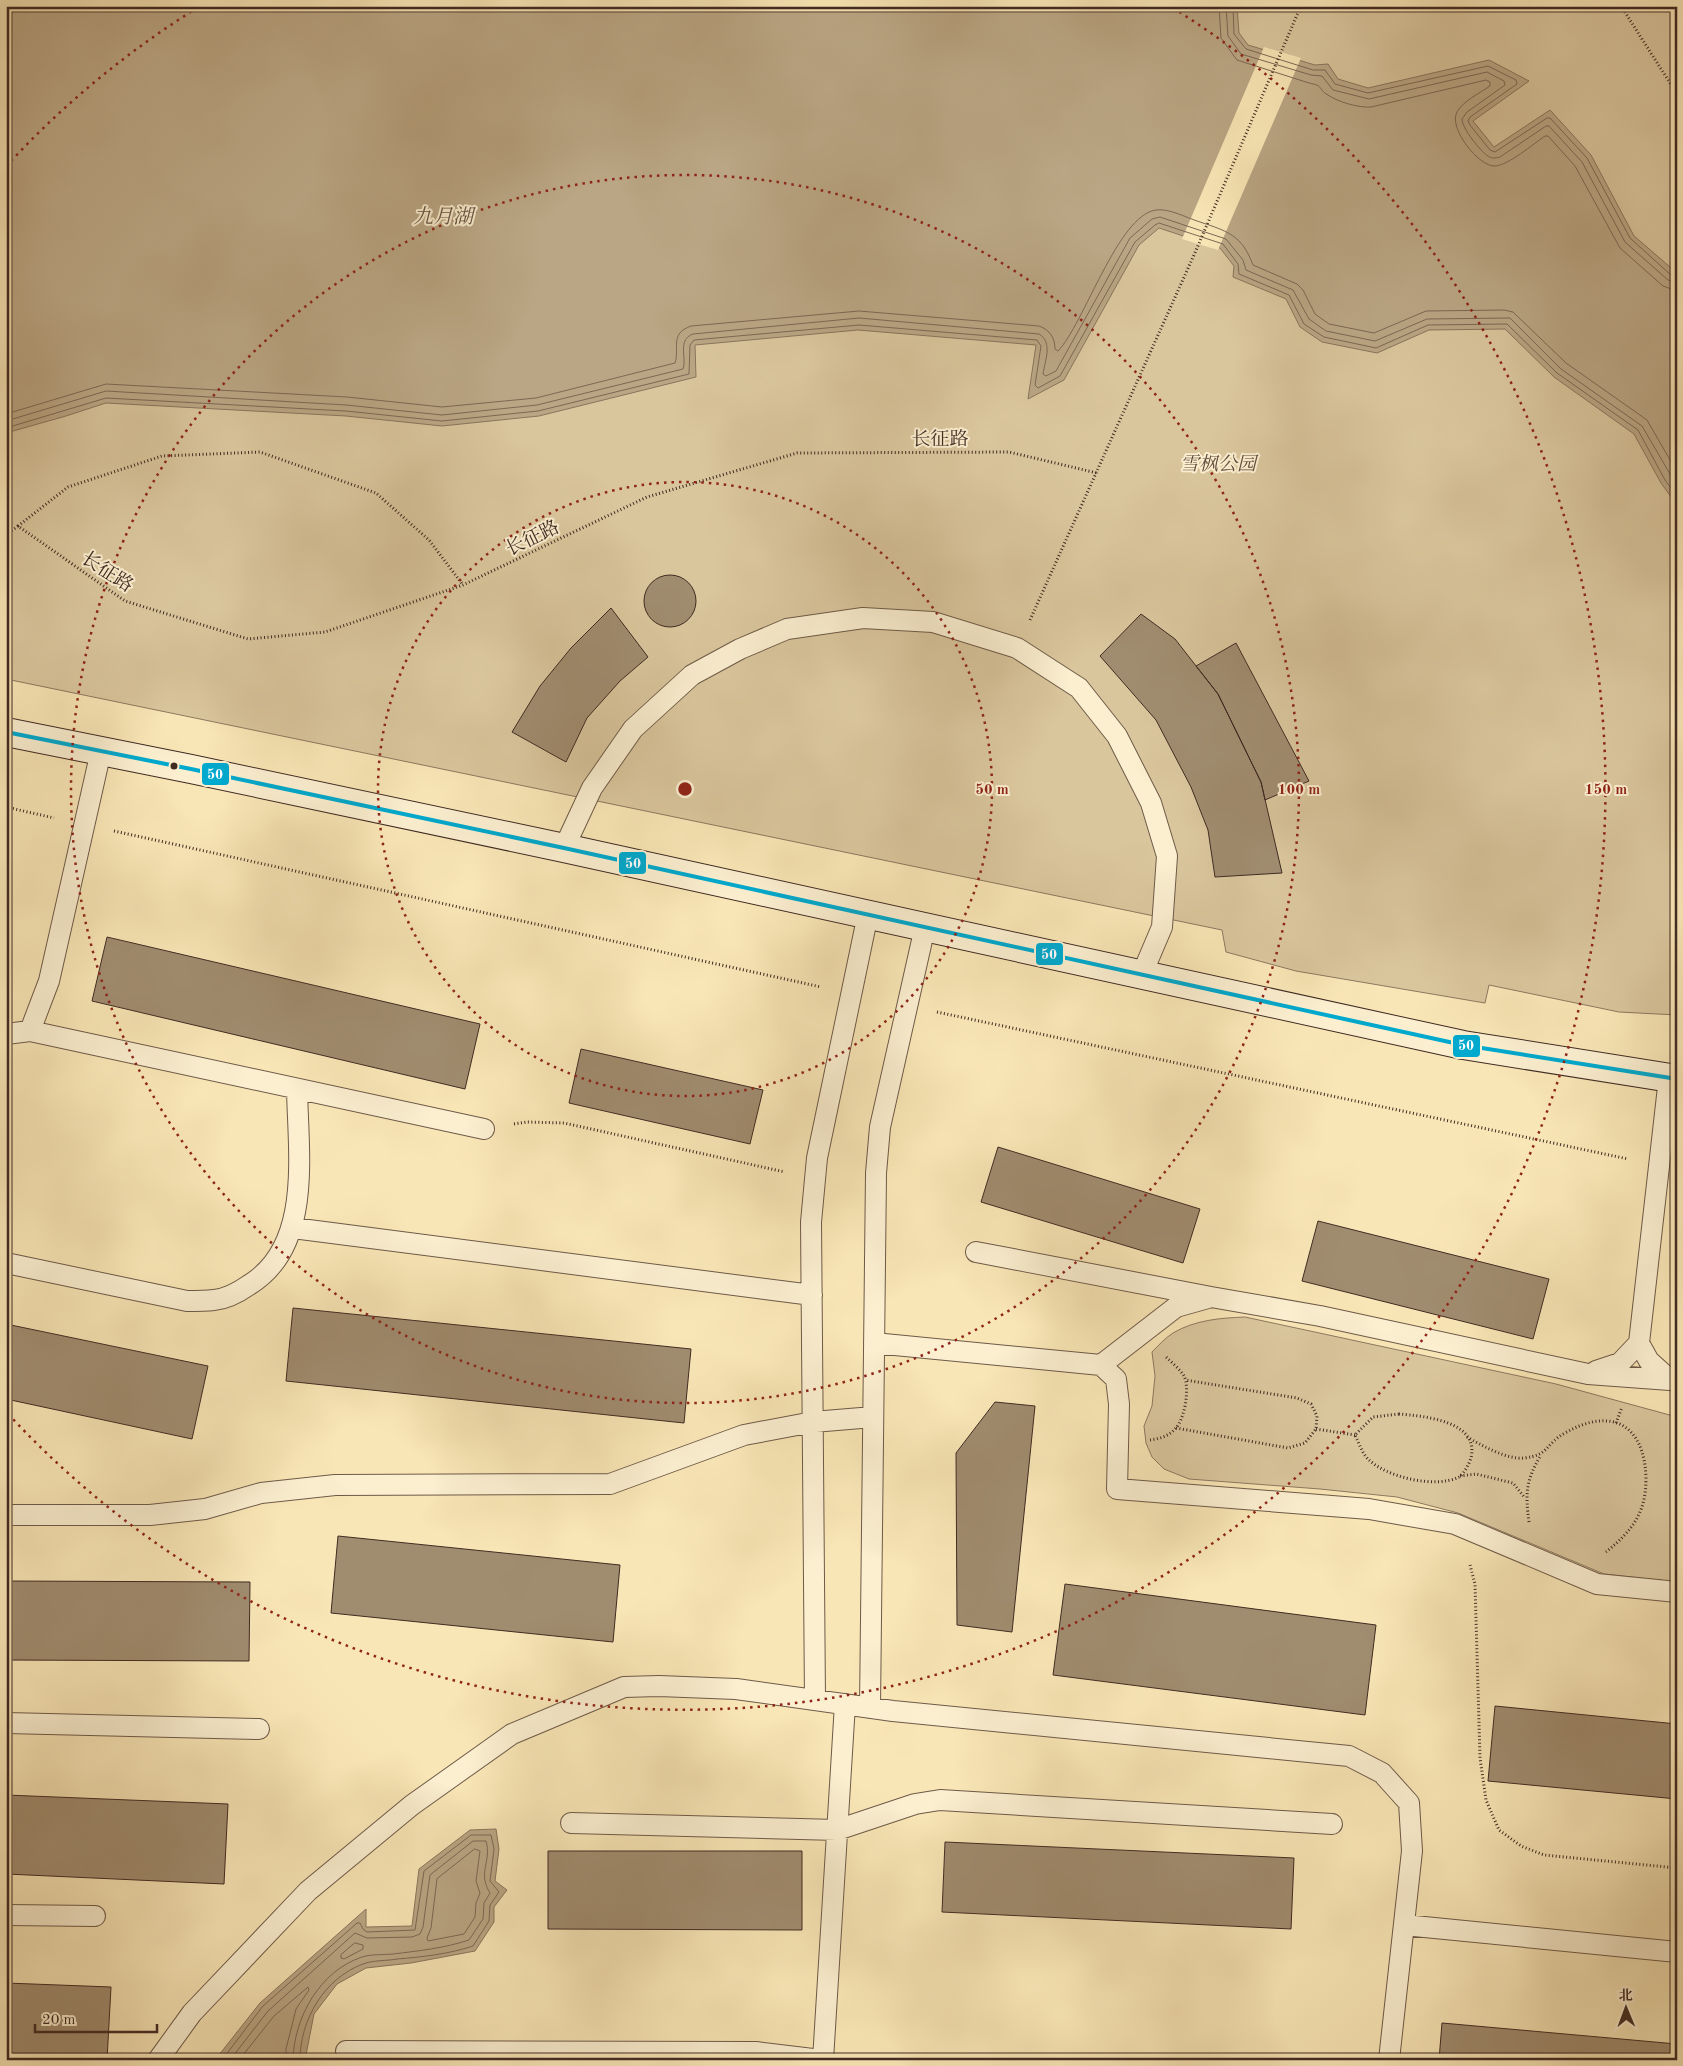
<svg xmlns="http://www.w3.org/2000/svg" width="1683" height="2066" font-family="'Old Standard TT','Noto Serif SC',serif">
<style>
.green{fill:#dac69d;stroke:#8d7860}
.water{fill:#baa684;stroke:#89755d}
.pier{fill:#f9e6b6}
.lines{fill:none;stroke-linecap:round;stroke-linejoin:round}
.shore{stroke:#7d6854;stroke-width:1}
.building{fill:#a08c6f;stroke:#402b23}
.lane-casing{stroke:#6e5a48;stroke-width:22}
.secondary-casing{stroke:#402b23;stroke-width:30}
.path{stroke:#402b23;stroke-width:3;stroke-dasharray:1 2.5;stroke-linecap:butt}
.lane{stroke:#fbefd0;stroke-width:20}
.secondary{stroke:#fbefd0;stroke-width:28}
.bus-1-casing{stroke:#fbefd0;stroke-width:8}
.bus-1{stroke:#00a9ce;stroke-width:4}
.ring{fill:none;stroke:#8f2418;stroke-width:2.5;stroke-dasharray:2.5 5}
.bus-dot{fill:#402b23;stroke:#fbefd0;stroke-width:2}
.labels{text-anchor:middle;stroke-width:4;stroke-linejoin:round;paint-order:stroke}
.street-label{font-size:19px;fill:#402b23;stroke:#fbefd0}
.park-label{font-size:19px;font-style:italic;fill:#5f4a3b;stroke:#fbefd0}
.water-label{font-size:20px;font-style:italic;fill:#655040;stroke:#fbefd0}
.centre{fill:#8f2418;stroke:#fbefd0;stroke-width:2.5}
.ring-label{font-size:15px;text-anchor:middle;font-weight:bold;fill:#8f2418;stroke:#fbefd0;stroke-width:4;stroke-linejoin:round;paint-order:stroke}
.line-badge{stroke:#fbefd0;stroke-width:2}
.badge-label{font-size:14px;text-anchor:middle;font-weight:bold;fill:#fff}
</style>
<rect width="100%" height="100%" fill="#f9e6b6"/>
<filter id="stains"><feTurbulence type="fractalNoise" baseFrequency=".004" numOctaves="4"/><feColorMatrix values="0 0 0 0 .2 0 0 0 0 .09 0 0 0 0 .02 0 0 0 .5 -.17"/></filter>
<radialGradient id="worn" r=".72"><stop offset=".6" stop-color="#630" stop-opacity="0"/><stop offset="1" stop-color="#630" stop-opacity=".3"/></radialGradient>
<path class="green" d="M6 6H1677V1015L1619 1012 1489 985 1485 1003 1296 971 1226 952 1222 930 6 679Z
M1245 1317 1556 1384 1677 1417V1582L1604 1574 1458 1513 1397 1497 1320 1489 1189 1479 1164 1469 1152 1457 1146 1443 1144 1426 1152 1406 1155 1376 1152 1352C1158 1346 1165 1338 1173 1333 1195 1320 1220 1318 1245 1317Z"/>
<path class="water" d="M6 6H1237L1239 33 1248 45 1315 65 1328 64 1338 79 1368 88 1489 60 1529 81 1473 121 1494 147 1550 110 1591 155 1634 236 1677 273V505L1661 483 1634 434 1554 377 1505 329 1429 330 1377 353 1322 342 1300 327 1286 299 1233 277 1234 266 1220 248 1159 228 1139 245 1064 380 1028 399 1036 345 858 330 695 345 696 377 539 416 442 426 346 416 106 403 66 416 6 433Z
M496 1829 499 1849 495 1881 507 1890 494 1907V1922L475 1951 411 1963 366 1968 337 1984 314 2014 305 2060H215L260 2003 366 1909V1927L412 1926 419 1869 470 1830Z"/>
<path class="pier" d="M1264 47 1301 58 1218 250 1182 239Z"/>
<g class="lines">
<path class="shore" d="M1219 6 1221 38 1237 60 1309 83C1325 86 1317 89 1328 95 1338 102 1359 108 1371 107L1486 80 1490 82V86C1480 93 1463 101 1457 112 1448 128 1479 167 1495 166 1509 165 1533 144 1545 136H1548L1575 166 1620 248 1663 286 1677 291
M1226 6 1228 36 1241 54 1311 75 1322 76 1333 90 1369 99 1487 72 1504 81 1505 85 1467 112 1462 119C1462 128 1480 151 1488 156 1492 159 1495 158 1500 157L1546 126H1549L1582 162 1625 242 1668 280 1677 283
M1233 6 1234 34 1246 49 1313 70H1325L1335 84 1368 93 1488 66 1516 80 1517 84 1470 117 1468 121 1470 125 1490 150 1495 152 1547 118H1550L1587 158 1630 238 1672 276 1677 277
M6 414 106 384 347 397 442 407 536 398 675 363C680 348 669 334 691 326L859 311 1039 326C1050 330 1055 338 1055 349L1058 351C1084 324 1118 215 1156 210 1169 208 1187 218 1200 222 1227 231 1242 235 1253 265L1297 284 1303 290 1315 314 1329 324 1374 333 1426 311 1504 310 1513 312 1566 363 1647 420 1677 472
M6 421 106 391 346 405 442 415 537 405 683 369C687 357 677 340 693 334L859 318 1039 334C1053 342 1045 361 1043 374L1046 376 1056 371 1130 238 1152 219 1160 217 1226 239 1243 260 1246 270 1293 290 1309 319 1326 331 1375 341 1427 319 1510 318 1561 369 1642 426 1677 486
M6 428 106 398 346 411 442 421 538 411 689 374 690 345 694 340 859 325 1037 340 1041 346 1035 385 1038 388 1060 376 1135 242 1155 225 1159 223 1223 244 1238 264 1239 274 1289 295 1304 324 1324 337 1376 348 1428 325 1507 324 1557 373 1638 430 1665 480 1677 496
M475 1849 480 1851 476 1881 480 1893 476 1903 475 1917 464 1934 428 1941 427 1938 431 1928 437 1879Z
M355 1943 363 1945V1949L344 1959 341 1958V1955Z
M222 2060 263 2006 357 1923H360L363 1929 367 1932 415 1930 424 1871 471 1835H491L494 1849 490 1881 499 1892 490 1905 489 1921 473 1946C449 1954 422 1957 397 1959 387 1961 373 1960 363 1964 325 1978 300 2019 300 2060
M230 2060 268 2011 355 1933 367 1938 412 1937 420 1934 423 1927 430 1875 473 1841H486C492 1862 477 1872 490 1893L484 1903 483 1919 469 1940C445 1948 418 1951 393 1954 383 1955 372 1954 362 1957 320 1971 294 2017 293 2060
M239 2060 274 2016 308 1987 309 1990 296 2009 286 2049V2060"/>
</g>
<path class="building" d="M644 601a26 26 0 1 1 52 0a26 26 0 1 1-52 0Z
M611 608 648 657 620 681 587 718 566 762 512 732 540 686 571 648Z
M1141 614 1175 639 1218 694 1261 782 1282 873 1215 877 1208 830 1191 787 1156 720 1100 656Z
M1236 643 1309 781 1265 800 1261 782 1218 694 1196 666Z
M107 937 480 1024 465 1089 92 1001Z
M581 1049 763 1090 750 1144 569 1103Z
M998 1147 1200 1209 1183 1263 981 1202Z
M1318 1221 1549 1279 1533 1339 1302 1281Z
M1673 1305H1677V1358H1674Z
M293 1308 691 1349 684 1423 286 1381Z
M6 1324 208 1366 192 1439 6 1399Z
M995 1402 1035 1406 1012 1632 957 1625 956 1453Z
M338 1536 620 1565 613 1642 331 1613Z
M6 1581 250 1582 249 1661 6 1660Z
M1065 1584 1376 1625 1365 1715 1053 1675Z
M1495 1706 1677 1724V1799L1488 1781Z
M6 1795 228 1804 224 1884 6 1874Z
M945 1842 1294 1858 1291 1929 942 1912Z
M548 1851H802V1930L548 1929Z
M6 1983 111 1987 107 2060H6Z
M1442 2023 1677 2044V2060H1439Z"/>
<g class="lines">
<defs>
<path id="lane" d="M564 848 592 788 633 729 692 675 740 649 787 629 863 618 933 622 1017 648 1079 688 1117 736 1151 803 1167 856 1162 927 1142 974
M30 1031 484 1129
M6 1034 30 1031 49 981 101 751
M1669 1078 1639 1343 1649 1361 1670 1380 1675 1381
M293 1228 812 1295
M976 1252 1211 1297 1320 1316 1588 1374 1670 1380
M6 1263 187 1301C196 1301 205 1301 214 1300 226 1299 239 1292 249 1285 313 1246 298 1153 297 1089
M874 1343 1101 1365 1116 1379 1119 1404 1117 1489 1369 1509 1455 1524 1597 1584 1677 1592
M1101 1365 1176 1307 1208 1298
M1596 1371 1620 1363 1639 1343
M6 1515H150L205 1509 261 1493 335 1485 610 1484 744 1435 813 1422 873 1417
M815 1700 811 1222 817 1158 868 914
M870 1708 876 1173 880 1127 925 927
M6 1723 259 1729
M571 1823 837 1830 915 1804 940 1800 1332 1824
M6 1915 95 1916
M1404 1925 1677 1952
M346 2051 756 2052 821 2060
M158 2060 192 2013 308 1891 412 1805 512 1734 624 1687 659 1686 736 1689 893 1711 1349 1756 1382 1773 1409 1803 1412 1851 1389 2060
M823 2060 845 1704"/>
<path id="secondary" d="M6 732 191 769 564 848 1463 1045 1677 1079"/>
</defs>
<use href="#lane" class="lane-casing"/>
<use href="#secondary" class="secondary-casing"/>
<path class="path" d="M1621 6 1677 94
M18 526 68 487 162 456 260 452 376 493 429 540 463 585
M6 535 18 526 125 601 248 639 325 632 463 585 647 497 797 453 1009 452 1097 473
M1030 620 1194 255 1297 15 1302 6
M6 807 54 818
M114 831 821 987
M937 1012 1628 1159
M514 1124 527 1122 564 1123 785 1172
M1399 1414C1424 1416 1480 1421 1471 1458 1469 1464 1464 1474 1459 1477 1435 1489 1386 1477 1368 1459 1362 1453 1359 1443 1355 1435L1373 1417Z
M1616 1423 1622 1407
M1176 1428 1288 1448 1305 1443 1316 1429 1317 1416 1311 1404 1297 1398 1185 1380
M1316 1429 1355 1435
M1467 1437C1481 1445 1507 1460 1524 1458 1550 1455 1545 1444 1565 1433 1612 1406 1645 1425 1646 1479 1646 1513 1632 1531 1606 1552
M1150 1440C1159 1439 1169 1436 1175 1429 1185 1419 1190 1388 1184 1376 1180 1369 1171 1362 1165 1356
M1460 1476 1476 1474 1513 1483 1525 1498
M1529 1522C1525 1493 1526 1480 1541 1455
M1470 1565 1475 1584 1480 1758 1486 1800 1499 1830 1521 1846 1544 1855 1677 1868"/>
<use href="#lane" class="lane"/>
<use href="#secondary" class="secondary"/>
<defs>
<path id="bus-1" d="M6 732 191 769 564 848 1463 1045 1677 1079"/>
</defs>
<use href="#bus-1" class="bus-1-casing"/>
<use href="#bus-1" class="bus-1"/>
</g>
<g class="ring">
<circle cx="685" cy="789" r="307"/>
<circle cx="685" cy="789" r="614"/>
<path d="M11 161A921 921 0 0 1 197 8M1173 8A921 921 0 1 1 11 1417"/>
</g>
<circle class="bus-dot" cx="174" cy="766" r="4.5"/>
<g class="labels">
<g class="street-label">
<text x="940" y="445">长征路</text>
<text transform="translate(532 537) rotate(-26)" y="7">长征路</text>
<text transform="translate(108 571) rotate(33)" y="7">长征路</text>
</g>
<g class="park-label">
<text x="1218" y="470">雪枫公园</text>
</g>
<g class="water-label">
<text x="443" y="223">九月湖</text>
</g>
</g>
<circle cx="685" cy="789" r="8" class="centre"/>
<g class="ring-label">
<text x="992" y="794">50 m</text>
<text x="1299" y="794">100 m</text>
<text x="1606" y="794">150 m</text>
</g>
<g class="line-badge">
<rect x="201" y="762" width="29" height="24" rx="5" fill="#00a9ce"/>
<rect x="618" y="851" width="29" height="24" rx="5" fill="#00a9ce"/>
<rect x="1035" y="942" width="29" height="24" rx="5" fill="#00a9ce"/>
<rect x="1452" y="1034" width="29" height="24" rx="5" fill="#00a9ce"/>
</g>
<g class="badge-label">
<text x="215" y="779">50</text>
<text x="633" y="868">50</text>
<text x="1049" y="959">50</text>
<text x="1466" y="1050">50</text>
</g>
<rect width="1683" height="2066" fill="none" stroke="#f9e6b6" stroke-width="25"/>
<rect x="8" y="8" width="1668" height="2051" fill="none" stroke="#402b23" stroke-width="2.5"/>
<rect x="12" y="12" width="1658" height="2041" fill="none" stroke="#402b23"/>
<g transform="translate(1626 2008) rotate(359)" stroke="#fbefd0" stroke-width="4" paint-order="stroke">
<path d="M0-4L9 19L0 12L-9 19Z" fill="#402b23"/>
<text y="-8" font-size="14" font-weight="bold" text-anchor="middle" fill="#402b23">北</text>
</g>
<path d="M35 2024v8h122v-8" fill="none" stroke="#402b23" stroke-width="2.5"/>
<text x="42" y="2024" font-size="15" fill="#402b23" stroke="#fbefd0" stroke-width="4" paint-order="stroke">20 m</text>
<rect width="100%" height="100%" filter="url(#stains)"/>
<rect width="100%" height="100%" fill="url(#worn)"/>
</svg>
